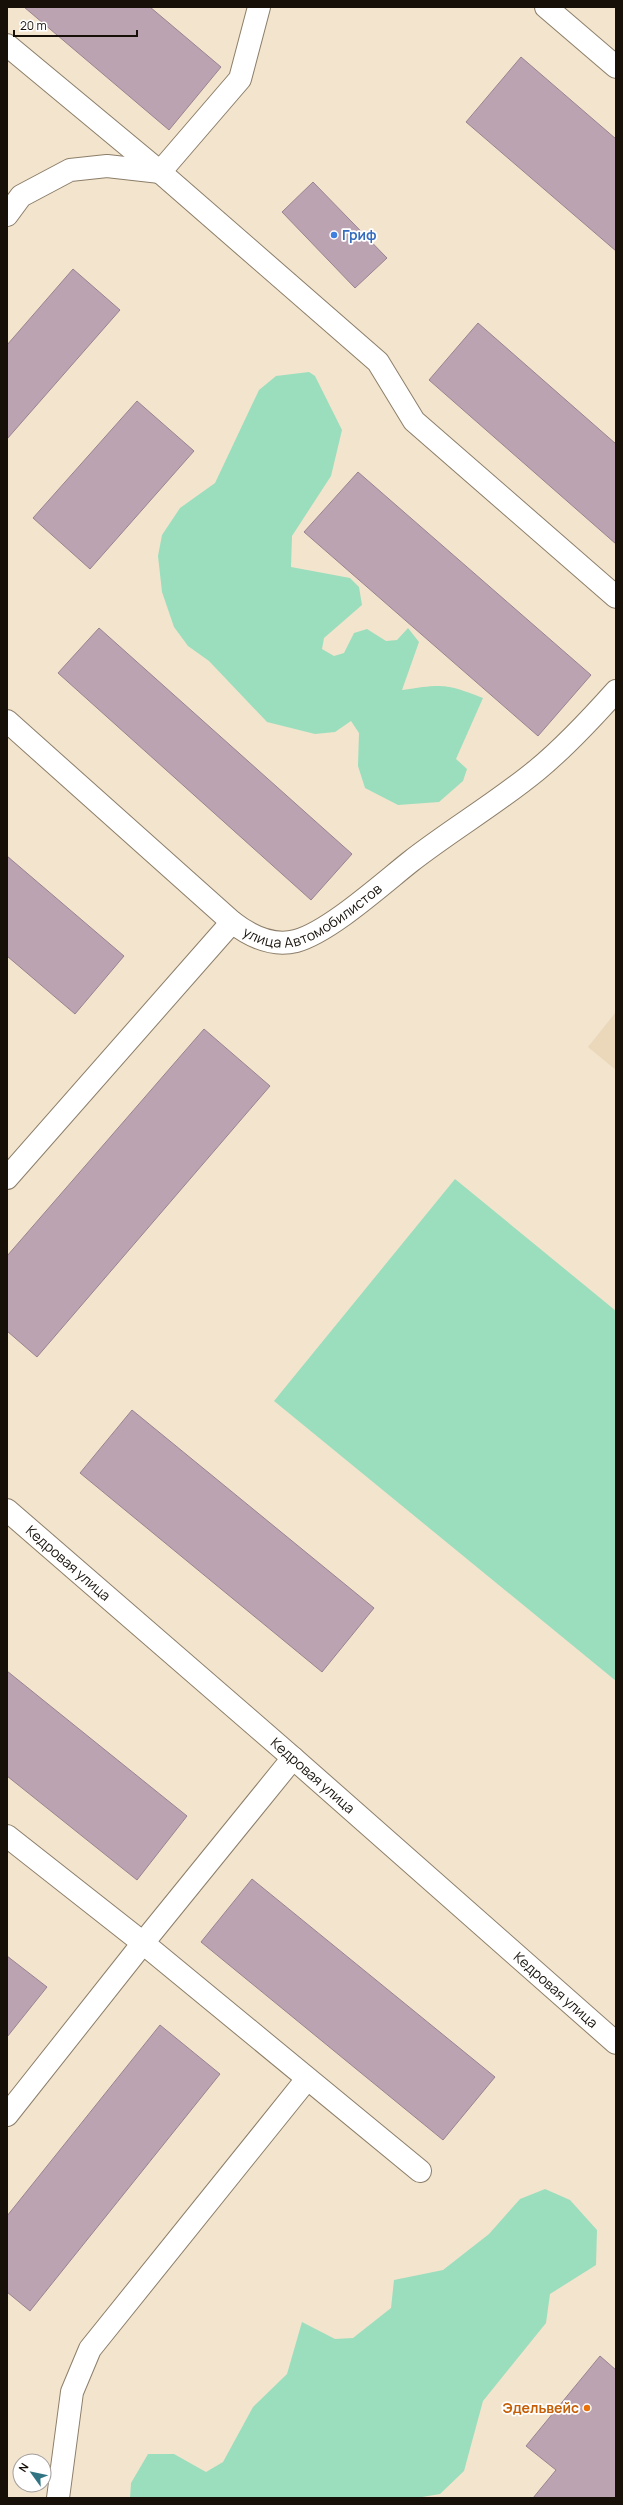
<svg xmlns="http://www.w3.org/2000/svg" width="623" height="2505" font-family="Manrope,sans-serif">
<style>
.built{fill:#ebd7ba}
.green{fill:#9bdebd}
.building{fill:#bca3b2;stroke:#9a8391}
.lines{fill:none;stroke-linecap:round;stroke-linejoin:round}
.minor-casing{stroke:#8c7e69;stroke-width:24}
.minor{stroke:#fff;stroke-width:22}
.shop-dot{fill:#3f7fe0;stroke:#fff;stroke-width:1.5}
.food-dot{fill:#e8710a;stroke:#fff;stroke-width:1.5}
.labels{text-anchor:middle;stroke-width:3.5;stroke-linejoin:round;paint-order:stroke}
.shop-label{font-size:14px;font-weight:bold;fill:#366cbe;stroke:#fff;text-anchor:start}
.street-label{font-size:14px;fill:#161009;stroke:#fff}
.food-label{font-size:14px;font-weight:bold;fill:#c56008;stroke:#fff;text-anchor:end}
</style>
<rect width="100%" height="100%" fill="#f3e4cd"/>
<path class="built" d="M616 1012V1070L588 1047Z"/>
<path class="green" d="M309 372 315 376 342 430 331 476 292 536 291 567 350 578 359 587 362 605 324 638 322 649 334 656 344 653 354 633 367 629 386 641 397 640 408 628 419 642 402 690C441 684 446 683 483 698L456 759 467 769 463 781 439 802 398 805 365 788 358 766 359 733 351 721 335 732 315 734 267 722 209 661 188 646 174 627 162 592 158 556 162 535 180 508 215 483 259 390 276 376Z
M455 1179 616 1311V1681L274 1401Z
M545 2189 570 2200 597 2230 596 2265 550 2294 546 2323 483 2401 464 2471 440 2494 416 2498H130L131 2483 148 2454H174L206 2472 223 2462 253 2407 287 2374 302 2322 335 2339 353 2338 391 2308 394 2280 443 2270 489 2234 520 2199Z"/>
<path class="building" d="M24 7H150L221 67 169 130Z
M521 57 616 139V251L466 122Z
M313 182 387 258 355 288 282 212Z
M73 269 120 310 7 439V345Z
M478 323 616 444V544L429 380Z
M137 401 194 451 90 569 33 518Z
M358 472 591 675 538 736 304 532Z
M99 628 352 854 311 900 58 673Z
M7 856 124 956 75 1014 7 956Z
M204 1029 270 1086 37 1357 7 1331V1256Z
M132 1410 374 1608 322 1672 80 1473Z
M7 1671 187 1816 137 1880 7 1776Z
M252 1879 495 2077 443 2140 201 1942Z
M7 1956 47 1987 7 2037Z
M160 2025 220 2074 30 2311 7 2292V2216Z
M600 2356 616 2370V2498H533L556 2470 526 2446Z"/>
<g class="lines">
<defs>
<g id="minor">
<path d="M546 7 616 67"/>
<path d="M7 45 160 172 378 362 414 421 616 597"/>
<path d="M7 215 21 196 70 170 107 166 160 172 240 79 259 7"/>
<path d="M7 721 232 922"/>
<path id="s1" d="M7 1178 232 922C250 936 272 947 296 941 329 932 381 885 410 862 451 830 497 803 537 770 566 746 591 719 616 691"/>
<path id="s2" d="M7 1510 293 1758 616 2043"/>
<path d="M7 1836 143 1943 420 2171"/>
<path d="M7 2115 143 1943 293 1758"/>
<path d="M58 2498 72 2392 90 2349 307 2079"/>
</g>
</defs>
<use href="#minor" class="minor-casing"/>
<use href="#minor" class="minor"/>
</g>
<circle class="shop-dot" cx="334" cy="235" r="4"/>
<circle class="food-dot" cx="587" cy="2408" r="4"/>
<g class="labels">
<g class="shop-label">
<text x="342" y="240">Гриф</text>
</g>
<g class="street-label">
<text dy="5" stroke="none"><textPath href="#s1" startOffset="433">улица Автомобилистов</textPath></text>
<text dy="5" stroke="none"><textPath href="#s2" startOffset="81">Кедровая улица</textPath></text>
<text dy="5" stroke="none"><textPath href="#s2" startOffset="405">Кедровая улица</textPath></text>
<text dy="5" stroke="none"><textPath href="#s2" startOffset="729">Кедровая улица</textPath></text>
</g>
<g class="food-label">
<text x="579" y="2413">Эдельвейс</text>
</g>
</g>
<rect width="623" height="2505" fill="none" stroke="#161009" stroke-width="16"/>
<g transform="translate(32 2473) rotate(303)"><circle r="19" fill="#ffffff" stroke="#a29f9d"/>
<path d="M0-3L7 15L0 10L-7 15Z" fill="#317584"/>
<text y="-6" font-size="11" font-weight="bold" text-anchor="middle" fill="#161009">N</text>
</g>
<path d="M14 30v6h123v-6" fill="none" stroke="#161009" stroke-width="2"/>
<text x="20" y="30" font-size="12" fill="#161009" stroke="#ffffff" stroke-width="3" paint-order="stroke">20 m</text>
</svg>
